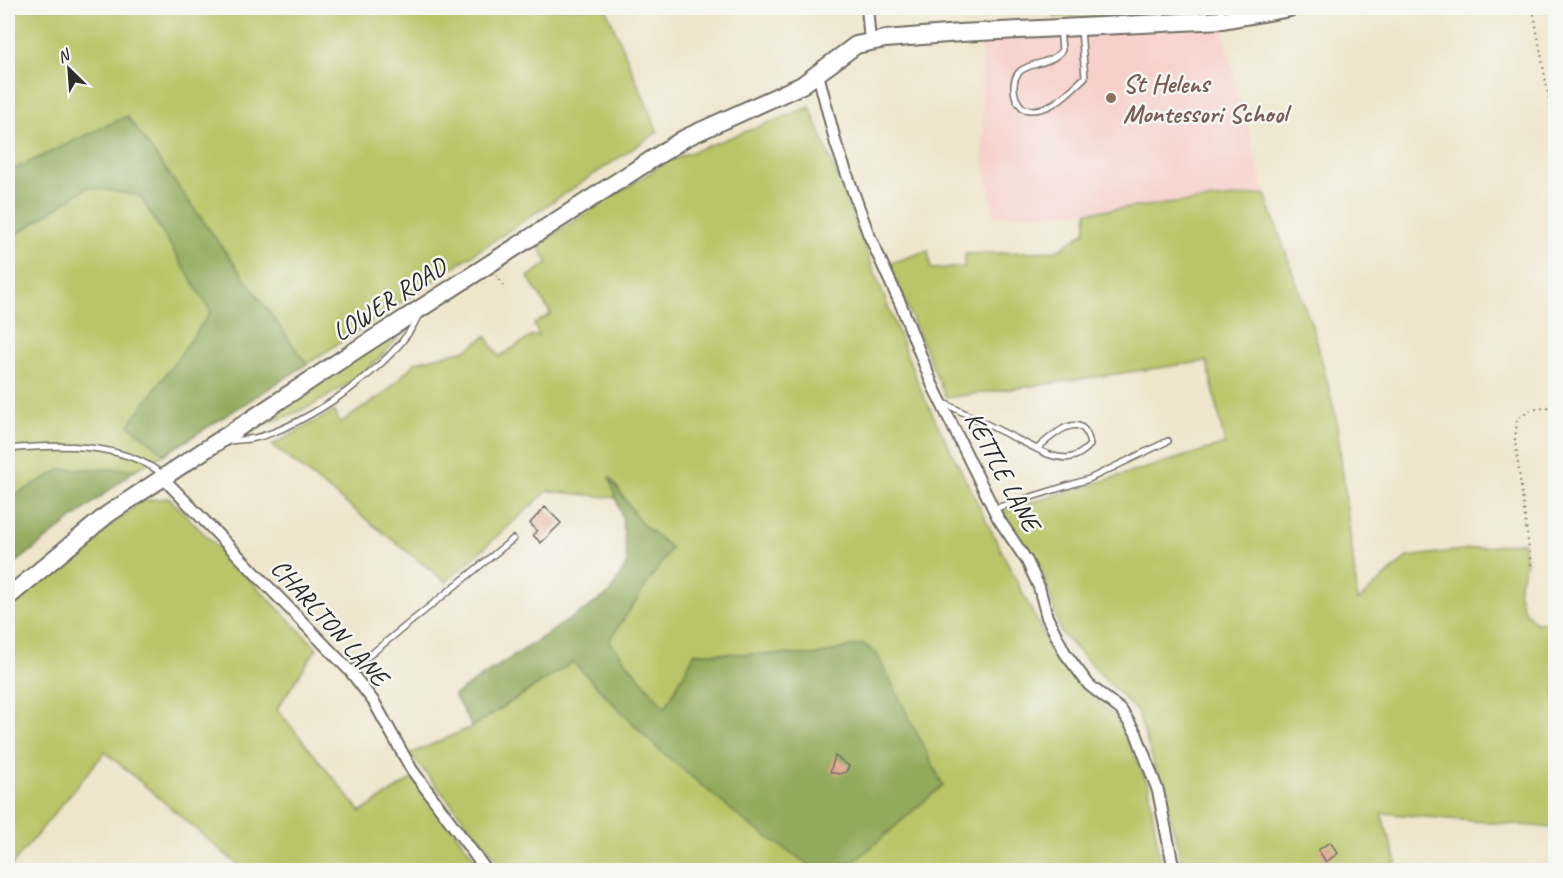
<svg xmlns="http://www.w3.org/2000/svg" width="1563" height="878" font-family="Caveat,sans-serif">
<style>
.built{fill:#f7d0cb}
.green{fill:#b9c567;stroke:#727849;stroke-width:1.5}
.forest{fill:#92aa5c;stroke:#5e6a44;stroke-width:1.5}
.building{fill:#dda58b}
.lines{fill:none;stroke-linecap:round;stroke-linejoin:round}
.lane-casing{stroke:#6f6c63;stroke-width:8}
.street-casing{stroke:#6f6c63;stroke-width:14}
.secondary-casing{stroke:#6f6c63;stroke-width:20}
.path{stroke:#6f6c63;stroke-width:2;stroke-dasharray:1.5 4.5;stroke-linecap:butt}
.lane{stroke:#fff;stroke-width:5}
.street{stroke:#fff;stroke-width:10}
.secondary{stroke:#fff;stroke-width:16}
.education-dot{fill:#8d6e63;stroke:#f6f6f2;stroke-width:2}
.labels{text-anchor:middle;stroke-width:5;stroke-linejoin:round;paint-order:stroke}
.education-label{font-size:26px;font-weight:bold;fill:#785e54;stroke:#f6f6f2;text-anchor:start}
.street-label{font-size:26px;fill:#2b2b2b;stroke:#f6f6f2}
</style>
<rect width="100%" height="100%" fill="#f6f6f2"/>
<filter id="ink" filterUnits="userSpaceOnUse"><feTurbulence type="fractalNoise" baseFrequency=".0167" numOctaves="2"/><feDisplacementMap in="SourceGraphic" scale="12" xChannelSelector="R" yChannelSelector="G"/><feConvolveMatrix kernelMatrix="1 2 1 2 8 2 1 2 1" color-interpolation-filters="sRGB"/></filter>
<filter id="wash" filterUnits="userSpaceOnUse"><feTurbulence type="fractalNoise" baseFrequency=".008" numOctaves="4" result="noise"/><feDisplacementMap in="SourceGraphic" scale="24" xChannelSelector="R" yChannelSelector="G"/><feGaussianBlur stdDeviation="1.35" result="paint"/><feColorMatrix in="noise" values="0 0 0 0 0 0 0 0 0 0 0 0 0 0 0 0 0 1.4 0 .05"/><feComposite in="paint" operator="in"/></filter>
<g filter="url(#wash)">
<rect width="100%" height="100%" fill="#eee5ca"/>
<path class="built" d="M1222 27 1265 194 1087 212 995 216 983 159 981 38Z"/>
<path class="green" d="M8 8H606L658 132 307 364 165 454 136 469 8 569Z
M1053 8H1214L1215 12 1054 17Z
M810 107 921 391 1057 661 1117 720 1149 786 1161 870H506L410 754 472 727 573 662 657 748 863 644 817 655 695 653 665 709 609 641 671 548 640 522 611 478 616 498 548 491 446 582 272 445 334 411 340 423 384 394 416 362 466 350 486 336 499 357 532 336H539L534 324 551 314 528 277 548 263 537 245 668 161Z
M1265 194 1316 338 1336 417 1358 601 1407 557 1523 542 1526 562 1518 590 1523 608 1536 624 1555 619V828L1381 813 1397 862 1380 870H1182L1177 840 1138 713 1061 633 1043 573 997 513 1225 444 1207 361 946 398 889 264 928 250 931 269 964 267 965 254 1056 251 1085 232 1087 212Z
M406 326C375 374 304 418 248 427Z
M169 498 317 648 277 709 361 812 413 778 484 870H244L105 752 8 870V608L142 501Z"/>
<path class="forest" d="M127 116 307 364 165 454 129 425 211 312 140 196 88 187 8 240V172Z
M61 469H136L8 569V499Z
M609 476 640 522 671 548 609 641 665 708 695 653 817 655 863 644 877 654 943 785 855 861 817 870 748 824 657 748 573 662 472 727 454 695 610 593 627 563 622 517Z"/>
<g id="blocks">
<path class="building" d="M545 507 561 523 541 543 533 535 537 531 530 523Z
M835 756 849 766 846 772 839 774 830 772Z
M1330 842 1338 853 1326 862 1318 850Z"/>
</g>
</g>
<g filter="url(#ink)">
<use href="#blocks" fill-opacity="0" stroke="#6f6c63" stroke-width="1.5"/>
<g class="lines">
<defs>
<path id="lane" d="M1221 8 1223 19
M1060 29 1062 50C1048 70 1013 58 1014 88 1014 97 1017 103 1024 109 1049 115 1069 92 1085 77L1081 30
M942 402 1047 454C1065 460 1076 460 1090 445 1084 406 1052 435 1037 449
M227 441C236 440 246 440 255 438 304 427 399 363 418 316
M8 449C57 444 121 442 162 474
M993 509 1089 479 1168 441
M350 671 513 539"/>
<path id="street" d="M867 8 870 41
M818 74 836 144 868 233 901 305 932 384 998 518 1027 561 1039 587 1047 617 1065 653 1089 685 1121 710 1136 733 1158 791 1174 870
M163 478 350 671 374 702 412 770 486 870"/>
<path id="secondary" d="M8 597 108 514 356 350 685 138 802 85 856 45 885 39 960 33 1223 20 1290 8"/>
</defs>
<use href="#lane" class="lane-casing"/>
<use href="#street" class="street-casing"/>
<use href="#secondary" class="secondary-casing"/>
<path class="path" d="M1533 8 1556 140
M496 275 505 288
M1531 565 1515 440 1517 419 1531 410 1556 406"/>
<use href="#lane" class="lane"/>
<use href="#street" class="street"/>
<use href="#secondary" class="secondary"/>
</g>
</g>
<circle class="education-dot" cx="1111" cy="98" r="6"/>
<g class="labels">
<g class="education-label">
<text x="1123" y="92">St Helens<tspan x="1123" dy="30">Montessori School</tspan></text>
</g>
<g class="street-label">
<text transform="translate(389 299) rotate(-33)" y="9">LOWER ROAD</text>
<text transform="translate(1003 471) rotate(62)" y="9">KETTLE LANE</text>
<text transform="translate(330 622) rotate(48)" y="9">CHARLTON LANE</text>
</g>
</g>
<rect width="1563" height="878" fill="none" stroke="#f6f6f2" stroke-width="30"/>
<g transform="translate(69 69) rotate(335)" stroke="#f6f6f2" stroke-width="4.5" paint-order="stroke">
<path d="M0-4.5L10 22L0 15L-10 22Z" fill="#2b2b2b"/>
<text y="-9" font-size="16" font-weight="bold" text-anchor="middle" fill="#2b2b2b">N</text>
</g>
</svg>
